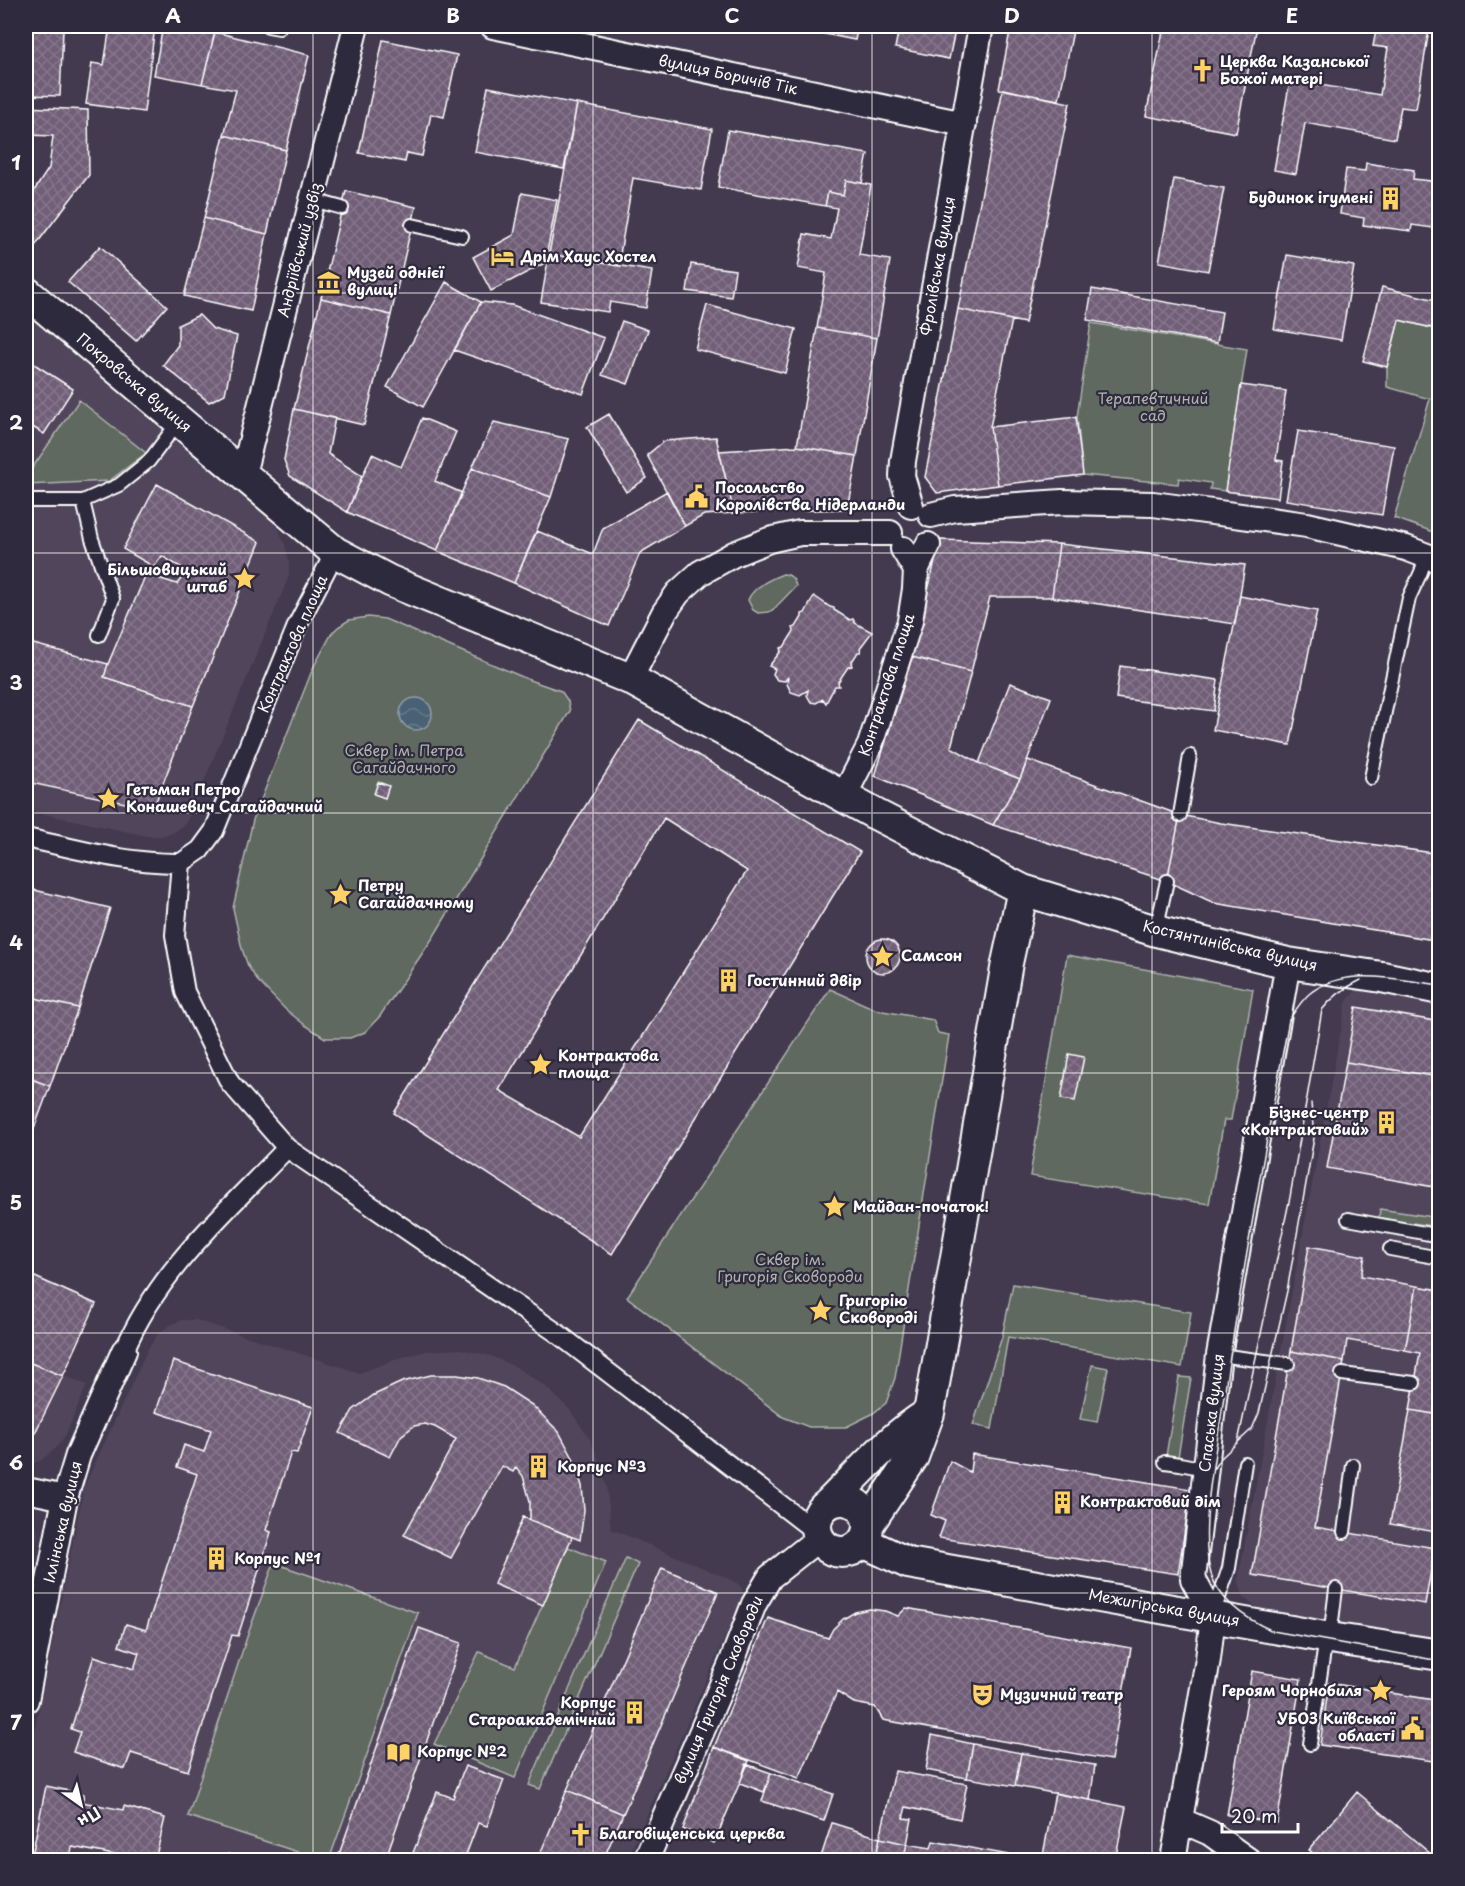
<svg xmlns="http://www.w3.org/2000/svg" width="1465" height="1886" font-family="'Playpen Sans',sans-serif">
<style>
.built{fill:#51455b}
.green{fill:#5e695e;stroke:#aeb4ae;stroke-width:1.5}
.water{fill:url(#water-waves);stroke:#92a0ac;stroke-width:1.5}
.building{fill:url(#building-cross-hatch);stroke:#fff;stroke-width:1.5;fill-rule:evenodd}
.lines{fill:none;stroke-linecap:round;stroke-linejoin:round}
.service-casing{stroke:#fff;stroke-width:16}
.pedestrian-casing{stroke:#fff;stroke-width:22}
.minor-casing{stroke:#fff;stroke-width:28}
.tertiary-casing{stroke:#fff;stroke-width:34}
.service{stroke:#2f2a3d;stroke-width:12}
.pedestrian{stroke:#2f2a3d;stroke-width:18}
.minor{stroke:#2f2a3d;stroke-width:24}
.tertiary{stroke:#2f2a3d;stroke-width:30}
.tram{stroke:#fff;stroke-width:1.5}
.grid{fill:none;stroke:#fff;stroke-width:1.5;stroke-opacity:0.55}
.labels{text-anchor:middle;stroke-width:4.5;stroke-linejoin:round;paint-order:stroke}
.poi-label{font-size:15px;font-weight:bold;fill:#fff;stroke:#2f2a3d;text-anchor:start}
.street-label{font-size:15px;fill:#fff;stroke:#2f2a3d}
.park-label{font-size:15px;fill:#aeb4ae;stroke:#2f2a3d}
.neatline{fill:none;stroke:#fff;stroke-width:2}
.grid-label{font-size:20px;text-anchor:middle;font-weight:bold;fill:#fff}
</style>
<defs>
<pattern id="water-waves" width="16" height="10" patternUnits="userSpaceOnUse" patternTransform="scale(1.5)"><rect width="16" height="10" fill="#4a6175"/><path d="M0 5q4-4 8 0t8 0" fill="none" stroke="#65798a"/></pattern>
<pattern id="building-cross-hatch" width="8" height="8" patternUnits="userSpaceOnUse" patternTransform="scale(1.5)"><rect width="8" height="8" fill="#715e78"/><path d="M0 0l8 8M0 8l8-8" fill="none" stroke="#86768c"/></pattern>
</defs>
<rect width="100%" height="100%" fill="#433a4f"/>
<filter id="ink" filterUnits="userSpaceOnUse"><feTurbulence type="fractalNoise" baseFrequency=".0167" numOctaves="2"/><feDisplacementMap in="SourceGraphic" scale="12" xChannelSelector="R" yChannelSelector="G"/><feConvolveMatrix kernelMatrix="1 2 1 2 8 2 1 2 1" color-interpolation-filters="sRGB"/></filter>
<g filter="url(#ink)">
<path class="built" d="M26 312 272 519 279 530 285 545 289 561V576L191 813 184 825 173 833 161 836H147L26 810Z
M1368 986 1439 999V1644L1263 1612 1244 1598 1238 1580 1346 1003 1354 992Z
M182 1320H196L360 1373 399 1358 426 1351 461 1349 491 1356 516 1367 545 1386 569 1409 590 1439 600 1463 607 1487 611 1529 725 1577 737 1583 742 1588 743 1593 741 1601 627 1860H26V1774L84 1487 147 1351 157 1335 170 1325Z
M26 1361 87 1385 65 1436 55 1449 40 1461 26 1466Z
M26 1511 34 1519 37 1527 38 1537 26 1600Z"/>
<path class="green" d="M1399 320 1439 330V534L1394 518 1430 399 1387 387V367Z
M1091 323 1247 349 1225 491 1210 489 1211 483 1179 478 1178 484 1083 475 1077 417Z
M79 400 146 453 109 481 26 485V477Z
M783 574C790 574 794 578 796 586L774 609 769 612 758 613 753 610 748 600C753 587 770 579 783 574Z
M368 617 385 619 532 681 561 691 568 701 570 711 434 936 380 1016 365 1032 350 1038H325L305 1025 285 1009 257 980 248 966 242 949 233 908 253 820 313 668 332 633 338 627 349 620Z
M1067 955 1253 989 1231 1120H1224L1209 1204 1030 1176Z
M830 989 877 1010 933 1020 938 1033 949 1035 895 1378 886 1403 872 1414 846 1427H809L783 1417 627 1297Z
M1380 1209 1439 1218V1227L1379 1218Z
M1013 1284 1191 1312 1182 1367 1008 1337 992 1429 973 1425 1002 1337Z
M1092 1365 1108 1368 1097 1422 1080 1419Z
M1179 1377 1191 1378 1178 1457 1166 1456Z
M568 1547 606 1562 515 1778 434 1744 479 1652 515 1667Z
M626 1558 638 1564 540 1789 529 1785 590 1640Z
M274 1563 418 1613 329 1860H322L188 1816 248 1634Z"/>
<path class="water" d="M400 714a16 16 0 1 1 32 0a16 16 0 1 1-32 0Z"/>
<path class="building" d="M110 26H155L144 112 86 104 92 63 104 65Z
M163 26H179L215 32 202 84 154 75Z
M795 26H858L855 40 795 28Z
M887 26H956L949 59 895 48 899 28Z
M1011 26H1074L1059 100 999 89Z
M1164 26H1257L1236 133 1146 116Z
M1377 26H1400L1429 30 1416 109 1401 107 1395 139 1305 123 1296 174 1274 170 1290 80 1380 95 1388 48 1373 46Z
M26 28 63 30 60 96 26 95Z
M215 32 309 55 286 150 224 135 236 90 202 84Z
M383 40 457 55 444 117 431 114 422 156 407 153 405 162 359 153Z
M488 87 577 104 564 169 475 152Z
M1003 89 1070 103 1025 323 958 309Z
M577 104 712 129 701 190 633 178 618 266 549 254Z
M26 107 88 110 89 175 28 255 26 253V203L49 168 53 136 27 135Z
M728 130 868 154 862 183 846 180 843 195 828 192 825 206 718 187Z
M224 135 286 150 267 234 204 218Z
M1366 163 1414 170 1413 179 1440 182V229L1412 225 1411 231 1363 225 1364 218 1340 214 1346 169 1365 171Z
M1174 179 1224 188 1208 271 1159 262Z
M846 180 871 185 859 255 890 260 877 338 817 328 826 273 798 268 804 234 831 239 837 208 825 206 828 192 843 195Z
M346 191 416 207 391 315 321 298Z
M522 193 557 200 545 263 491 291 473 257 514 235Z
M204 218 267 234 251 311 184 296Z
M100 246 167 306 136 341 68 282Z
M549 254 652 271 646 308 610 302 608 312 541 302Z
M1287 255 1354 266 1341 340 1274 329Z
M691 264 735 270 731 297 687 291Z
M446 282 481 302 423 407 387 387Z
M1382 287 1440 301V330L1399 320 1387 367 1363 361Z
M1092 289 1222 312 1217 343 1087 320Z
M321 298 391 315 364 425 294 409Z
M481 302 512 305 604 338 583 394 454 350Z
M707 305 796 329 785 373 695 349Z
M958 309 1012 320 990 427 998 485 937 493 925 477Z
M199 315 213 329 237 336 225 394 209 402 163 365 178 345V325Z
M622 321 648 330 628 384 602 375Z
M817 328 877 338 857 456 797 446Z
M28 360 73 389 44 434 26 423V364Z
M1241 385 1286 391 1276 460 1283 461 1278 498 1225 491Z
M294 409 335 418 328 454 362 476 347 512 290 476 284 460Z
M609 414 647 478 626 492 587 427Z
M1076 417 1083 475 998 485 990 427Z
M422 418 456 432 435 481 462 493 437 551 347 512 372 454 401 467Z
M494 422 569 439 551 497 472 468Z
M1298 431 1394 446 1382 515 1286 500Z
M716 437 734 513 704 515 685 526 647 455 664 441Z
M797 446 857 456 847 509 734 513 719 451Z
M472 468 551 497 514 583 437 551Z
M157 484 260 542 193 706 104 677 108 664 146 574 177 584 187 571 162 556 154 567 123 549Z
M667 491 685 526 640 553 609 626 514 583 537 531 593 554 603 528Z
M940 540 1059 544 1052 597H990L971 672 912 657Z
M1059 544 1245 565 1235 624 1052 597Z
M814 596 830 607 834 608V610L850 620 853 619 855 623 872 632 860 648 861 652H858L851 663 852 666 848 667 838 682 839 686H835L826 703 823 699 816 703 811 702 807 695 808 690 800 695 791 692 787 684 788 677 785 681 777 680 773 674 775 669 769 666 781 651 780 648 784 647 794 631 793 628 796 627 802 617V614L805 613Z
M1240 596 1317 611 1290 745 1213 730Z
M26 642 108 664 104 677 193 706 153 809 26 782Z
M912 657 971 672 951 747 979 763 1020 779 993 825 875 776Z
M1120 666 1218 680 1214 711 1116 698Z
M1010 683 1051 698 1020 779 979 763Z
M639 720 860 852 612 1254 394 1113ZM664 818 747 871 579 1137 499 1090Z
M1028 760 1180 815 1167 881 993 825 1020 779Z
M378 782 389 786 385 798 374 794Z
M1180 815 1221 823 1440 854V941L1214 903 1167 881Z
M26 888 110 908 78 1008 26 996Z
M866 956a17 17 0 1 1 34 0a17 17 0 1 1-34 0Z
M26 996 78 1008 50 1086 26 1077Z
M1356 1007 1440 1022V1032L1432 1076 1346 1062Z
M1440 1032V1188L1327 1168 1346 1062 1432 1076Z
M1069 1054 1084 1057 1075 1101 1061 1099Z
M26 1077 50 1086 26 1150Z
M1309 1246 1365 1256 1361 1276 1417 1286 1405 1350 1347 1340 1344 1361 1291 1351Z
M26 1273 96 1304 63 1376 26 1361Z
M1417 1286 1440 1290V1415L1410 1410 1420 1353 1405 1350Z
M1291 1351 1344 1361 1315 1527 1435 1548 1425 1604 1252 1575Z
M26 1361 63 1376 30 1443 26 1445Z
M173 1361 313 1407 297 1453 291 1452 266 1530 271 1532 254 1586 238 1636 232 1635 188 1771 131 1753 125 1769 73 1752 80 1732 71 1729 94 1656 134 1669 139 1653 119 1646 126 1624 146 1630 197 1474 177 1467 184 1445 204 1452 211 1430 156 1412Z
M431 1375H457L478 1378 504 1387 532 1405 559 1432 573 1458 582 1486 584 1510 580 1540 530 1520V1501L523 1476 516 1467 513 1472 502 1466 451 1558 404 1535 456 1439 435 1427 425 1424 414 1426 401 1436 390 1457 340 1433 353 1410 374 1395 402 1382Z
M1410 1410 1440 1415V1513L1436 1532 1390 1524Z
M972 1454 1191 1489 1178 1574 939 1538 945 1521 931 1515 950 1461 970 1472Z
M523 1517 572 1537 543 1605 494 1584Z
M662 1568 718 1592 623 1814 567 1790Z
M906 1608 1131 1648 1111 1760 883 1720 875 1707 854 1703 837 1692 799 1778 714 1747 768 1618 828 1638 833 1629 843 1619 855 1612 870 1609 885 1611 898 1616Z
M419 1628 461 1643 385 1860H337Z
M1252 1671 1301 1679 1277 1823 1227 1815Z
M1329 1683 1440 1701V1762L1320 1745Z
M932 1735 973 1744 967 1778 926 1770Z
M973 1744 1021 1753 1015 1786 967 1778Z
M714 1747 749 1761 714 1843 683 1829Z
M1021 1753 1095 1765 1090 1800 1015 1786Z
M746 1764 771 1773 764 1792 740 1783Z
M465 1766 504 1780 487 1826 478 1823 464 1860H419L411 1858 437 1792 453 1798Z
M895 1771 967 1784 960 1819 906 1807 903 1818 912 1819 907 1844 880 1838Z
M771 1773 833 1794 824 1821 762 1801Z
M46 1786 84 1794 82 1802 123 1810 124 1806 165 1818 155 1860H141L72 1847 70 1860H31Z
M567 1790 623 1814 603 1860H555L540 1854Z
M1357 1792 1438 1860H1322L1309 1850Z
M1055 1793 1126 1807 1115 1860H1042Z
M832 1823 880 1838 875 1860H820Z
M880 1838 907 1844 903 1860H875Z
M933 1841 1009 1855 1008 1860H903L907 1844 931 1848Z
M229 1854 246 1860H227Z"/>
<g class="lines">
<defs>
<path id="service" d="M268 26 279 28
M313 200 342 208
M412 225 462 236
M26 501H83
M99 635 113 599 92 539 83 501 119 485 149 461 179 421
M1371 778 1409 598 1421 572 1426 556
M1180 815 1190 756
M1156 930 1167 881
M1348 1219 1440 1236
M1390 1249 1440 1258
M1219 1355 1288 1364
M1342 1374 1414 1383
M1165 1462 1180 1464 1205 1469
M1344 1532 1353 1465
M1213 1615 1229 1568 1245 1463
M1330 1637 1336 1589
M1310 1744 1326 1638"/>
<path id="pedestrian" d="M26 838C77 849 128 864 181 863
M181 863 175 935 185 992 230 1083 287 1148 557 1333 815 1531
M181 863 200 850 214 831 298 624 335 552
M124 1351C158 1270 228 1210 287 1148"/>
<path id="minor" d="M493 26 964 124
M243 474 356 26
M911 506 902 476 903 461 981 26
M931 515 955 509 1062 502 1153 504 1307 525 1406 548 1440 561
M903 549 916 570
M630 679 664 613 678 593 700 573 734 554 769 540 800 533H890
M844 796 870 745 910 621 915 589 916 570 928 545
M26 1490 65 1498
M26 1700 65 1498 78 1455 124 1351
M1180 1820 1210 1833 1248 1860
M646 1860 731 1664 754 1604 770 1577 818 1539
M1173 1860 1208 1659 1213 1616 1193 1579 1219 1355 1288 963"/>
<path id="tertiary" d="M26 292 335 552 390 581 630 679 875 814 1023 890 1156 931 1288 963 1382 977 1440 989
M816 1526a26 26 0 1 1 52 0a26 26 0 1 1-52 0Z
M830 1502C862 1470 891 1436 929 1413
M868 1525 913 1457 929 1413 1007 963 1023 890
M863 1542 908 1563 1330 1638 1440 1655"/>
</defs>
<use href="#service" class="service-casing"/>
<use href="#pedestrian" class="pedestrian-casing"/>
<use href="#minor" class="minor-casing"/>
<use href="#tertiary" class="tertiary-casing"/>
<use href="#service" class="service"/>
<use href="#pedestrian" class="pedestrian"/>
<use href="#minor" class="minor"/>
<use href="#tertiary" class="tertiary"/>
<path class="tram" d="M1440 985C1399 980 1344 965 1309 994 1301 1001 1295 1011 1289 1020 1264 1152 1240 1284 1221 1417 1214 1461 1199 1533 1211 1574 1220 1602 1248 1620 1273 1631L1440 1661
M1238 1442 1252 1429 1259 1413 1287 1291 1314 1138 1311 1103
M1214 1468 1219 1460 1238 1442 1290 1197 1322 1010C1332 997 1346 987 1361 980"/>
</g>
</g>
<path class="grid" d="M313 26V1860M593 26V1860M872 26V1860M1152 26V1860M26 293H1440M26 553H1440M26 813H1440M26 1073H1440M26 1333H1440M26 1593H1440"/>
<defs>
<symbol id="church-bare" viewBox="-9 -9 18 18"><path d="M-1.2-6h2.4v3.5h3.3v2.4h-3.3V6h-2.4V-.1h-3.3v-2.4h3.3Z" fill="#ffd166" stroke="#2f2a3d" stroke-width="2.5" paint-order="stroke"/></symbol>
<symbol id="building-bare" viewBox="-9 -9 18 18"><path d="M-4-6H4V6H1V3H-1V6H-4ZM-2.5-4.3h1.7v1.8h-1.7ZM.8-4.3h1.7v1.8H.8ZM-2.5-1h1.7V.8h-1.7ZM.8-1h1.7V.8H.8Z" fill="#ffd166" stroke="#2f2a3d" stroke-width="2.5" paint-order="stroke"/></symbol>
<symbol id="hotel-bare" viewBox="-9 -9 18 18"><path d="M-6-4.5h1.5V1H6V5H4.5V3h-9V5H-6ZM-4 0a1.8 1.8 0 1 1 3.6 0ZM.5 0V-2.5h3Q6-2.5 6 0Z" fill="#ffd166" stroke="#2f2a3d" stroke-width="2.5" paint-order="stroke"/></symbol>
<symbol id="museum-bare" viewBox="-9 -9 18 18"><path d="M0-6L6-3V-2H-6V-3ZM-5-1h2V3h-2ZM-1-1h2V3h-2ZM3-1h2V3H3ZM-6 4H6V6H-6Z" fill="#ffd166" stroke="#2f2a3d" stroke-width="2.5" paint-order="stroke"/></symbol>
<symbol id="civic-bare" viewBox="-9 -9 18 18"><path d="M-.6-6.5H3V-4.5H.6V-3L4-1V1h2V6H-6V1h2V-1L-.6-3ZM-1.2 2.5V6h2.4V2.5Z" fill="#ffd166" stroke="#2f2a3d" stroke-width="2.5" paint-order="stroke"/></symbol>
<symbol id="sight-bare" viewBox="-9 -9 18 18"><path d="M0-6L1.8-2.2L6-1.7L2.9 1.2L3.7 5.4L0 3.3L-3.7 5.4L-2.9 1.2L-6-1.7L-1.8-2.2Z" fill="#ffd166" stroke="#2f2a3d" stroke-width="2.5" paint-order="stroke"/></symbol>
<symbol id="theatre-bare" viewBox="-9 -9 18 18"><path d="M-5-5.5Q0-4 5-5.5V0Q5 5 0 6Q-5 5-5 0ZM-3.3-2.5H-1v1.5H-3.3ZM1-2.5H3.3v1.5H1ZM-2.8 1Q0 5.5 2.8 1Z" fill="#ffd166" stroke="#2f2a3d" stroke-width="2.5" paint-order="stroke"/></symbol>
<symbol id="library-bare" viewBox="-9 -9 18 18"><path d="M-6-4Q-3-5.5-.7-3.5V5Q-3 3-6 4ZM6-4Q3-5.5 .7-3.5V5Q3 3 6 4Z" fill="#ffd166" stroke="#2f2a3d" stroke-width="2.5" paint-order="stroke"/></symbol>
</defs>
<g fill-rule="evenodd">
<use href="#church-bare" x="1186" y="54" width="33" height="33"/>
<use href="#building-bare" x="1374" y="182" width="33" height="33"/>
<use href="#hotel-bare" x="486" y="240" width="33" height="33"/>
<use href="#museum-bare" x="312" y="266" width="33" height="33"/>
<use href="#civic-bare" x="680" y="480" width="33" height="33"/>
<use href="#sight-bare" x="228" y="562" width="33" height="33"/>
<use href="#sight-bare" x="92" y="782" width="33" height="33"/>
<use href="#sight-bare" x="324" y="878" width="33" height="33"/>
<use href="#sight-bare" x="866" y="940" width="33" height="33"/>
<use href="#building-bare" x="712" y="964" width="33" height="33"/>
<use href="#sight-bare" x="524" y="1048" width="33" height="33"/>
<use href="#building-bare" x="1370" y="1106" width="33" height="33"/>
<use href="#sight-bare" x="818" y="1190" width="33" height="33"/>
<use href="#sight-bare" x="804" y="1294" width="33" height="33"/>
<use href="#building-bare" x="522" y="1450" width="33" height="33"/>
<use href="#building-bare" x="1046" y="1486" width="33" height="33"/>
<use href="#building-bare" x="200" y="1542" width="33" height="33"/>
<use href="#sight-bare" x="1364" y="1674" width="33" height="33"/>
<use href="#theatre-bare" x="966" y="1678" width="33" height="33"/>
<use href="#building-bare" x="618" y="1696" width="33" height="33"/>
<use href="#civic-bare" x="1396" y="1712" width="33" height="33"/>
<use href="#library-bare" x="382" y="1736" width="33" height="33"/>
<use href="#church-bare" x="564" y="1818" width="33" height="33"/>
</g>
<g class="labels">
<g class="poi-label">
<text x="1220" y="67">Церква Казанської<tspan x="1220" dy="17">Божої матері</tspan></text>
<text x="1373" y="203" text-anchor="end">Будинок ігумені</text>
<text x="521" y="262">Дрім Хаус Хостел</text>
<text x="347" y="278">Музей однієї<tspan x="347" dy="17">вулиці</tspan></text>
<text x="715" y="493">Посольство<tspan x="715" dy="17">Королівства Нідерланди</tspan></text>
<text x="227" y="575" text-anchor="end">Більшовицький<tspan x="227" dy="17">штаб</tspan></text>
<text x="126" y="795">Гетьман Петро<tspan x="126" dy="17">Конашевич Сагайдачний</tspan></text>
<text x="358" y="891">Петру<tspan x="358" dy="17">Сагайдачному</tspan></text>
<text x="901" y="961">Самсон</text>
<text x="747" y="986">Гостинний двір</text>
<text x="558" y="1061">Контрактова<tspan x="558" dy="17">площа</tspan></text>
<text x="1369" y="1118" text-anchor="end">Бізнес-центр<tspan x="1369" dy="17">«Контрактовий»</tspan></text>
<text x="853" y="1212">Майдан-початок!</text>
<text x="839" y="1306">Григорію<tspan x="839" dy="17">Сковороді</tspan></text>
<text x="557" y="1472">Корпус №3</text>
<text x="1080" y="1507">Контрактовий дім</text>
<text x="234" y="1564">Корпус №1</text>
<text x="1362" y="1696" text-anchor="end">Героям Чорнобиля</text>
<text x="1000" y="1700">Музичний театр</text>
<text x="616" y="1708" text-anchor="end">Корпус<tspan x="616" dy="17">Староакадемічний</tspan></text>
<text x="1395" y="1724" text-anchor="end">УБОЗ Київської<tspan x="1395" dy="17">області</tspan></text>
<text x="417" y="1757">Корпус №2</text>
<text x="599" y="1839">Благовіщенська церква</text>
</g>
<g class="street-label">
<text transform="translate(728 75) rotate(12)" y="5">вулиця Боричів Тік</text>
<text transform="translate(300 250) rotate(-76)" y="5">Андріївський узвіз</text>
<text transform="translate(938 266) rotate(-80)" y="5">Фролівська вулиця</text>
<text transform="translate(134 383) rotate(40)" y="5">Покровська вулиця</text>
<text transform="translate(293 644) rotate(-66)" y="5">Контрактова площа</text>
<text transform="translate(887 685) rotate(-72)" y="5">Контрактова площа</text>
<text transform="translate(1230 946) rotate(13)" y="5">Костянтинівська вулиця</text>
<text transform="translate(1212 1413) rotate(-83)" y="5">Спаська вулиця</text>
<text transform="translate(63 1522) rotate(-77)" y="5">Іллінська вулиця</text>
<text transform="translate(1164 1608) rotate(10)" y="5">Межигірська вулиця</text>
<text transform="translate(719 1690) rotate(-67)" y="5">вулиця Григорія Сковороди</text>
</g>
<g class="park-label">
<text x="1153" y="404">Терапевтичний<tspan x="1153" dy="17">сад</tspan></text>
<text x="404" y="756">Сквер ім. Петра<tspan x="404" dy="17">Сагайдачного</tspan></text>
<text x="790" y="1265">Сквер ім.<tspan x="790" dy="17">Григорія Сковороди</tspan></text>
</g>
</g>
<rect width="1465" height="1886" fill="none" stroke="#2f2a3d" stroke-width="66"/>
<g transform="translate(81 1805) rotate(146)" stroke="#2f2a3d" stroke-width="4.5" paint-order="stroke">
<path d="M0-4.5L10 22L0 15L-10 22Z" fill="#ffffff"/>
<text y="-9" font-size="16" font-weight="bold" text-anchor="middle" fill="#ffffff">Пн</text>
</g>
<path d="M1222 1823v9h76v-9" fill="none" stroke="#ffffff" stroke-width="3"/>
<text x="1231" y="1823" font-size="18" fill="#ffffff" stroke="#2f2a3d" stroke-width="4.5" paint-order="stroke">20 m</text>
<rect x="33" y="33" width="1399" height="1820" class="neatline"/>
<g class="grid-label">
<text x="173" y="23">A</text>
<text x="453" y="23">B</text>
<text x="732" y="23">C</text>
<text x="1012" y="23">D</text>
<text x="1292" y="23">E</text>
<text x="16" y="170">1</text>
<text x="16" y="430">2</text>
<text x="16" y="690">3</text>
<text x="16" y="950">4</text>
<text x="16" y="1210">5</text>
<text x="16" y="1470">6</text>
<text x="16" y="1730">7</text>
</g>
</svg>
